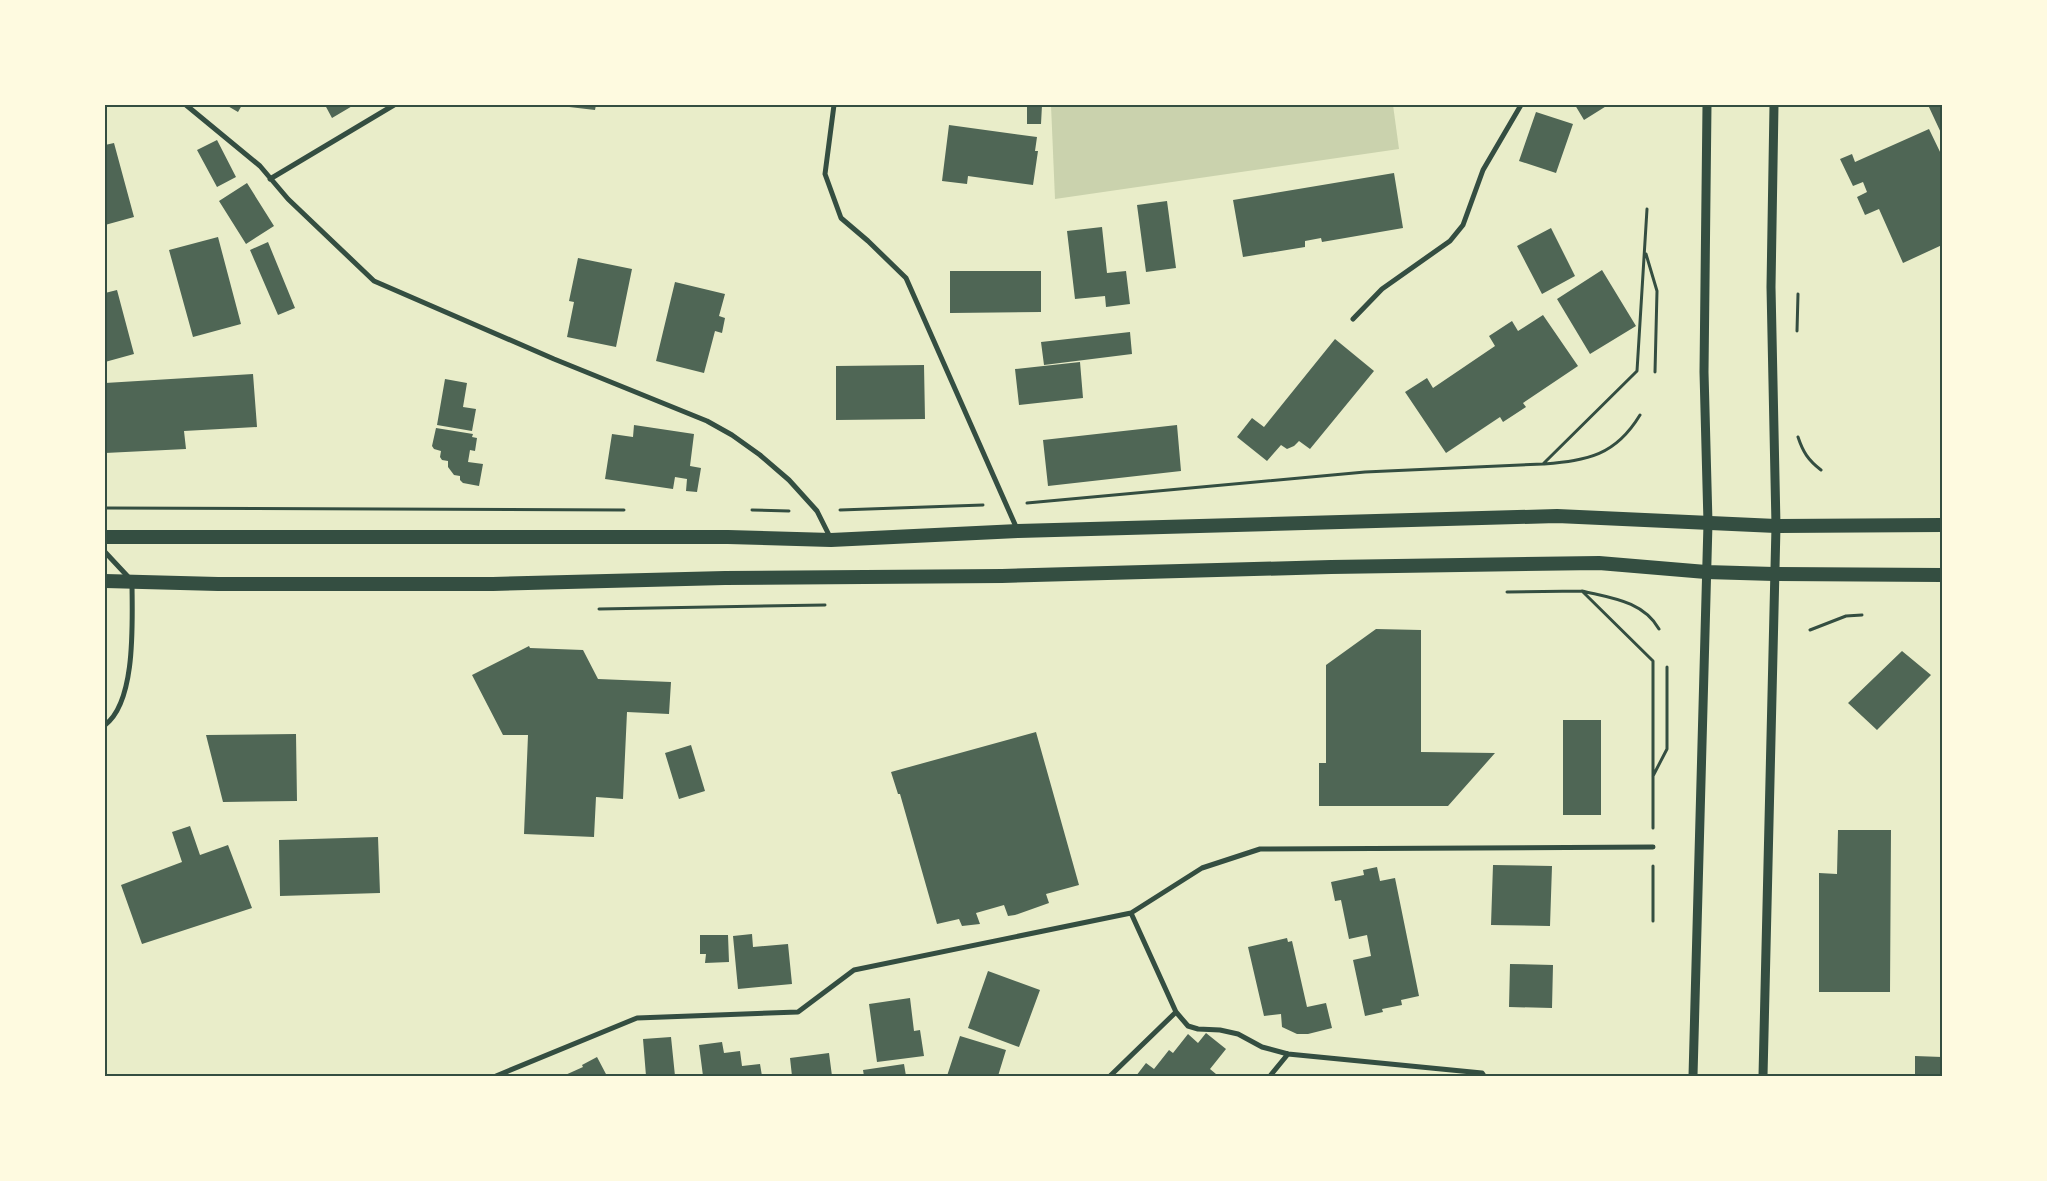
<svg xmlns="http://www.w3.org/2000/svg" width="2047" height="1181" font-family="'Archivo Narrow',sans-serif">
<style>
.green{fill:#cad2ad}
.building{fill:#4f6655}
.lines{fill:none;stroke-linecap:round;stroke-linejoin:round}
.path{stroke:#344e41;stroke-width:3}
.minor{stroke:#344e41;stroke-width:5}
.tertiary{stroke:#344e41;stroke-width:9}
.trunk{stroke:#344e41;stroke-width:14}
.neatline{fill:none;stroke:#344e41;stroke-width:2}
</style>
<rect width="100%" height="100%" fill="#e9edc9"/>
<path class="green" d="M1051 105H1393L1399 149 1055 199Z"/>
<path class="building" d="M226 105H242L238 112Z
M325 105H354L332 118Z
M552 105H596L595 110Z
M1027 105H1042L1041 124H1027Z
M1575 105H1608L1584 120Z
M1928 105H1942V135Z
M1536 112 1573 124 1556 173 1519 161Z
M949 125 1037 137 1035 151H1038L1033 185 968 176 967 184 942 181Z
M1929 129 1942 156V245L1903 263 1879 209 1865 215 1857 197 1867 192 1863 182 1853 186 1840 159 1852 154 1855 162Z
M217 140 236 177 217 187 197 150Z
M114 143 134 217 105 225V145Z
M1394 173 1403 228 1322 242 1321 238 1305 241V247L1243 257 1233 200Z
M247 183 274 226 246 244 219 201Z
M1167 201 1176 268 1146 272 1137 205Z
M1102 227 1107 273 1126 271 1130 304 1106 307 1105 296 1075 299 1067 231Z
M1551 228 1575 276 1542 294 1517 246Z
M218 237 241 324 193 337 169 250Z
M268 242 295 308 278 315 250 250Z
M578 258 632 269 616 347 567 337 574 302 569 301Z
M1602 270 1636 326 1590 354 1557 299Z
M950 271H1041V312L950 313Z
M675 282 725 294 719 316 725 318 722 333 715 331 704 373 656 361Z
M117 290 134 354 105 362V293Z
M1543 315 1578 366 1523 403 1526 407 1503 422 1500 417 1446 453 1405 392 1427 378 1433 388 1495 346 1489 336 1512 321 1518 331Z
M1130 332 1132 354 1044 365 1041 342Z
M1335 339 1374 371 1310 449 1299 441 1294 446 1287 449 1281 445 1267 461 1237 437 1252 418 1264 427Z
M1080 362 1083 398 1019 405 1015 369Z
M924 365 925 419 836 420V366Z
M253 374 257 427 184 431 186 449 105 453V383Z
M445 379 467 383 463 407 476 409 472 431 437 425Z
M634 425 694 434 690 466 701 468 697 492 686 491 687 479 675 477 673 489 605 479 612 434 633 437Z
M1177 425 1181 471 1048 486 1043 440Z
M436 428 473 434 472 437 477 438 475 451 470 450 468 462 483 464 479 486 463 483 460 480V476L454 475 448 467V461L442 460 440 457 441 451 434 449 432 446Z
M1376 629 1421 630V752L1495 753 1448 806H1319V763H1326V665Z
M529 646 530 648 583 650 598 679 671 682 669 714 627 712 623 799 596 797 594 837 524 834 528 735H503L472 675Z
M1902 651 1931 675 1877 730 1848 703Z
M1563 720H1601V815H1563Z
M1036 732 1079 885 1046 894 1049 903 1015 915 1008 916 1004 905 976 913 980 924 962 926 959 919 937 924 900 794H898L891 772Z
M296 734 297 801 223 802 206 735Z
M691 745 705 791 679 799 665 753Z
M190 826 200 855 228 845 252 908 142 944 121 885 182 862 172 832Z
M1838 830H1891L1890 992H1819V873L1837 874Z
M378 837 380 893 280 896 279 840Z
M1493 865 1552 866 1550 926 1491 925Z
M1377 867 1380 881 1395 878 1419 996 1401 1000 1402 1005 1382 1009 1383 1012 1365 1016 1353 960 1371 956 1367 935 1349 939 1341 900 1335 901 1331 882 1364 875 1363 870Z
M752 934 753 947 788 944 792 984 738 989 733 936Z
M700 935H728L729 962 705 963 706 954H700Z
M1287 938 1288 942 1292 941 1307 1007 1326 1003 1332 1028 1308 1034H1297L1282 1027 1281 1014 1264 1016 1248 947Z
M1510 964 1553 965 1552 1008 1509 1007Z
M988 971 1040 990 1019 1047 968 1028Z
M910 998 914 1031 920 1030 924 1056 877 1062 869 1004Z
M1206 1033 1226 1049 1210 1069 1216 1074 1215 1076H1136L1146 1063 1154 1069 1169 1050 1173 1053 1188 1034 1198 1043Z
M960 1036 1006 1050 998 1076H947Z
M671 1037 675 1076H646L643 1039Z
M722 1042 724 1053 740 1051 742 1066 760 1064 762 1076H703L699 1045Z
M829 1053 832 1076H792L790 1058Z
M1915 1056 1942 1057V1076H1915Z
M597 1057 607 1076H563L583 1067 582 1065Z
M904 1064 906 1076H864L863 1070Z"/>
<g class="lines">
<path class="path" d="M1646 254 1657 291 1655 372
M1797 331 1798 294
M1798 437C1803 452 1808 460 1821 470
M1544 464C1588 460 1615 456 1640 415
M1027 503 1365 472 1543 464 1637 371 1647 209
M105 508 624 510
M752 510 789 511
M840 510 983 505
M1582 591C1611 598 1643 601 1659 629
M1507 592 1582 591 1653 661V828
M599 609 825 605
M1810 630 1846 616 1862 615
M1653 776 1667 749V667
M1653 866V921"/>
<path class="minor" d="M186 105 260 166 288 199 374 281 554 359 707 421 732 435 760 455 789 480 817 511 831 539
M834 105 825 174 841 218 868 241 906 278 1017 529
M270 179 394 105
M1353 319 1382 289 1450 241 1463 225 1483 170 1521 105
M105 552 132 581C132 618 137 701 105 725
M1176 1012 1188 1026 1198 1029 1220 1030 1238 1034 1262 1047 1288 1054 1482 1073 1484 1076
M496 1076 637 1018 798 1012 854 970 1131 913 1202 868 1260 849 1653 847
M1110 1076 1176 1012 1131 913
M1270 1076 1288 1054"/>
<path class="tertiary" d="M1693 1076 1708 523 1704 372 1707 105
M1763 1076 1776 526 1771 287 1774 105"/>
<path class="trunk" d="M105 537H728L831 540 1018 531 1557 516 1776 526 1942 525
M105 581 218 584H493L725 578 1002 576 1331 567 1599 563 1706 572 1774 574 1942 575"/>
</g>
<rect width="2047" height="1181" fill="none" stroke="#fefae0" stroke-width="212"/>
<rect x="106" y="106" width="1835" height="969" class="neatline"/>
</svg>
